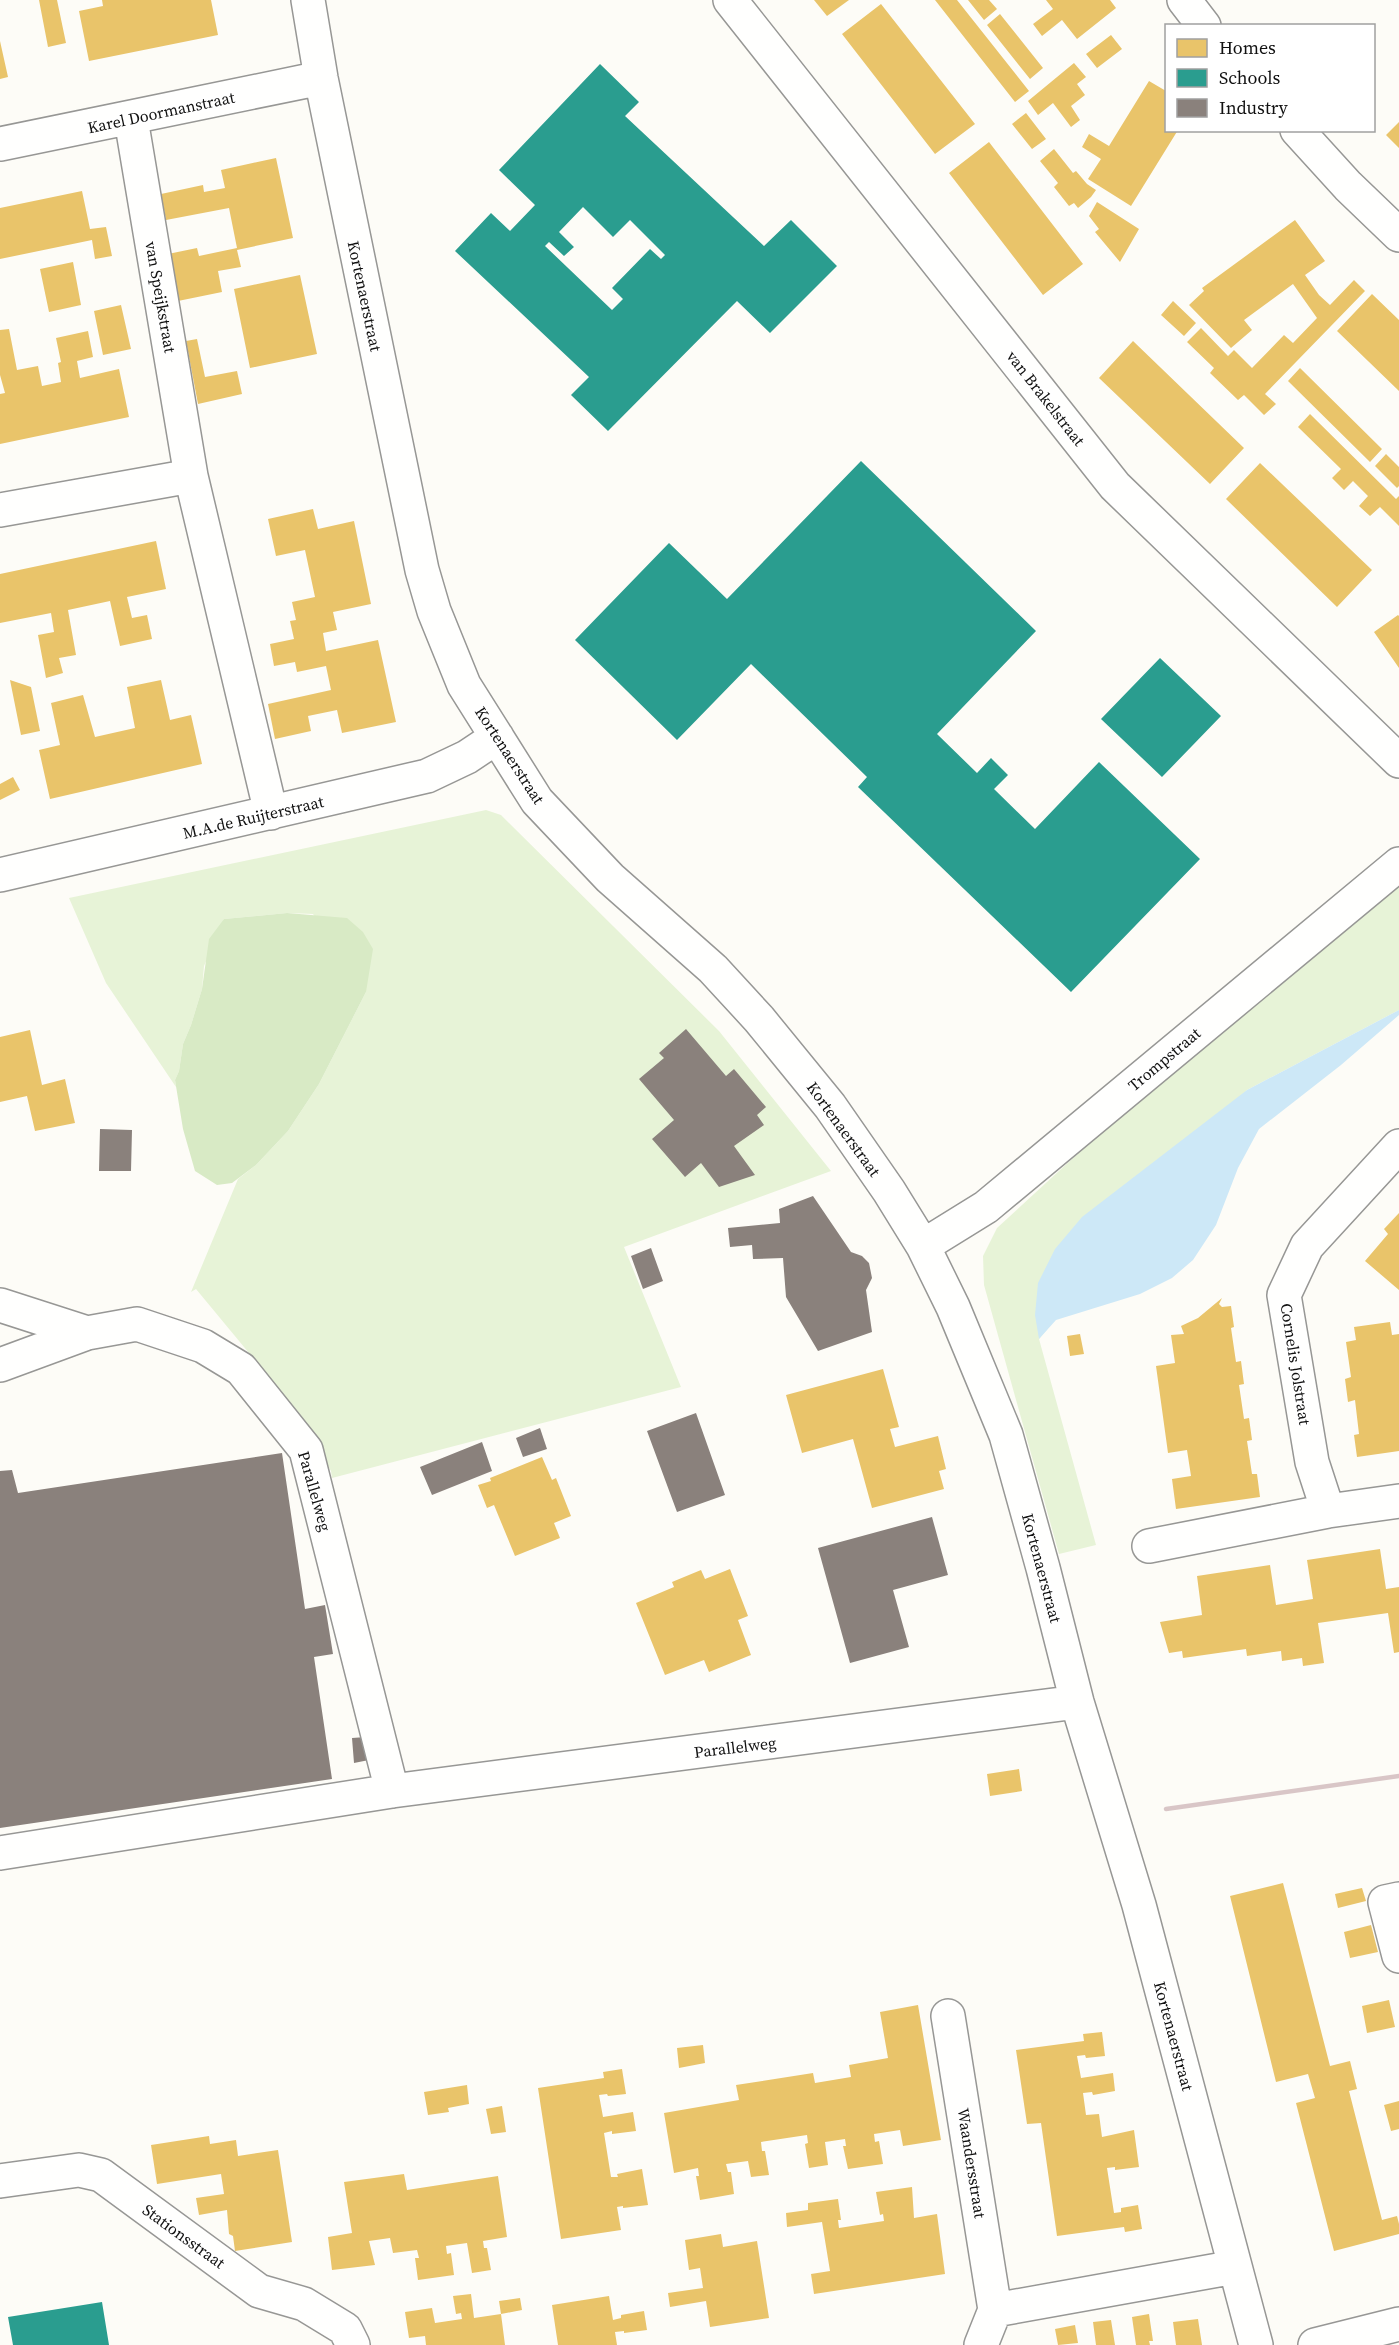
<svg xmlns="http://www.w3.org/2000/svg" width="1399" height="2345" font-family="'Source Serif 4',serif">
<style>
.green{fill:#e7f3d7}
.forest{fill:#d8eac5}
.water{fill:#cde8f7}
.homes{fill:#e9c46a}
.schools{fill:#2a9d8f;fill-rule:evenodd}
.industry{fill:#8a817c}
.lines{fill:none;stroke-linecap:round;stroke-linejoin:round}
.street-casing{stroke:#979795;stroke-width:36}
.street{stroke:#fffffe;stroke-width:33}
.rail{stroke:#d9c6c7;stroke-width:4.5}
.labels{text-anchor:middle;stroke-width:6;stroke-linejoin:round;paint-order:stroke}
.street-label{font-size:16px;fill:#111;stroke:#fff}
</style>
<rect width="100%" height="100%" fill="#fdfcf7"/>
<path class="green" d="M486 810 501 815 719 1031 831 1171 624 1247 681 1387 332 1478 331 1471 297 1411 196 1289 191 1292 238 1179 256 1165 288 1131 319 1084 366 992 313 914 287 913 224 919 204 966 202 989 191 1025 183 1044 179 1071 175 1080 176 1087 106 983 69 898Z
M1399 880V1010L1247 1090 1039 1339 1096 1545 1059 1554 984 1285 983 1256 997 1228 1109 1125Z"/>
<path class="forest" d="M287 913 347 918 363 932 373 949 366 992 319 1084 288 1131 256 1165 232 1183 217 1185 195 1171 183 1129 175 1080 179 1071 183 1044 191 1025 202 989 209 939 224 919Z"/>
<path class="water" d="M1399 1010V1015L1341 1065 1259 1129 1238 1168 1216 1225 1193 1260 1172 1278 1140 1294 1056 1320 1039 1339 1035 1315 1038 1283 1055 1249 1082 1217 1247 1090Z"/>
<path class="homes" d="M39 0H57L66 43 48 47Z
M102 0H211L218 35 89 61 79 11 103 6Z
M814 0H849L827 16Z
M935 0H957L1029 91 1015 102Z
M968 0H989L997 9 984 20Z
M1046 0H1110L1116 8 1077 39 1062 20 1042 36 1033 24 1053 9Z
M881 4 975 124 935 154 842 34Z
M1000 14 1043 68 1030 79 987 25Z
M1111 35 1122 49 1097 68 1086 54Z
M0 41 8 77 0 79Z
M1074 63 1086 77 1077 84 1085 95 1071 106 1080 120 1071 127 1053 103 1038 115 1028 101Z
M1149 81 1166 91V130H1178L1131 206 1088 179 1101 159 1082 147 1089 134 1109 146Z
M1026 113 1046 139 1032 149 1012 124Z
M1399 122V148L1386 135Z
M989 142 1083 264 1043 295 949 173Z
M1054 149 1073 173 1076 171 1087 184 1096 190 1091 197 1078 208 1074 203 1069 206 1054 187 1058 183 1040 161Z
M276 158 293 238 237 250 241 267 218 271 222 292 178 301 168 254 197 248 199 256 237 248 229 208 166 220 161 194 203 185 204 192 225 188 221 170Z
M82 191 90 229 106 227 112 256 95 259 92 240 0 259V208Z
M1097 202 1139 229 1120 262 1095 232 1099 229 1089 216Z
M1295 220 1325 261 1305 275 1319 295 1330 305 1354 280 1365 291 1265 394 1276 404 1264 415 1244 395 1238 400 1210 373 1214 368 1187 342 1201 328 1228 356 1234 350 1252 368 1284 335 1293 343 1317 318 1293 284 1244 320 1252 330 1231 348 1189 305 1204 291 1202 288Z
M73 262 81 305 49 312 40 269Z
M300 275 317 354 250 368 234 289Z
M1372 294 1399 320V391L1337 331Z
M1173 301 1196 323 1184 336 1161 315Z
M121 305 131 349 103 355 94 311Z
M9 329 17 370 38 366 42 386 61 382 58 363 61 362 56 338 88 331 93 357 77 361 80 378 119 369 129 417 0 444V394L5 393 0 375V330Z
M197 339 205 377 237 371 242 394 198 404 186 341Z
M1133 341 1244 448 1210 484 1099 378Z
M1300 368 1382 449 1370 462 1288 381Z
M1310 414 1391 494 1396 499 1399 496V526L1380 507 1370 516 1359 506 1368 496 1353 481 1344 490 1332 478 1341 469 1298 427Z
M1386 454 1399 467V486L1397 488 1375 466Z
M1260 463 1372 570 1337 607 1226 499Z
M313 509 318 529 354 521 371 604 333 612 337 630 323 633 326 651 378 640 396 722 342 733 337 710 308 716 311 731 275 739 268 704 331 690 326 666 297 672 295 662 274 666 270 644 294 639 290 621 296 620 292 602 315 597 305 550 276 556 268 519Z
M156 541 166 589 127 597 132 618 147 615 152 639 120 646 110 601 68 610 76 655 59 658 63 673 46 678 38 635 54 632 51 613 0 623V574Z
M1398 615 1399 616V668L1374 632Z
M10 680 31 687 40 731 21 735Z
M161 680 170 720 191 715 202 764 50 799 39 750 60 745 51 703 83 695 95 737 135 728 127 687Z
M13 777 20 790 0 800V784Z
M30 1030 42 1085 65 1079 75 1123 35 1131 27 1096 0 1102V1037Z
M1399 1213V1290L1365 1261 1388 1234 1384 1229Z
M1222 1298 1219 1304 1222 1307 1231 1306 1234 1327 1231 1328 1236 1362 1241 1361 1244 1384 1239 1385 1244 1419 1249 1418 1252 1440 1247 1441 1252 1474H1257L1260 1497 1176 1509 1172 1479 1191 1476 1187 1450 1168 1453 1156 1366 1175 1363 1171 1335 1184 1334 1181 1326 1198 1318Z
M1390 1322 1392 1335 1399 1334V1451L1357 1457 1354 1435 1359 1434 1355 1400 1348 1402 1345 1379 1351 1377 1346 1342 1356 1340 1354 1327Z
M1080 1334 1084 1354 1070 1356 1067 1336Z
M883 1369 899 1427 890 1429 895 1447 938 1436 946 1469 939 1471 944 1489 872 1508 853 1439 802 1453 786 1395Z
M542 1457 552 1480 556 1478 571 1516 554 1523 560 1538 515 1556 494 1505 487 1508 478 1485 491 1481 490 1478Z
M1380 1549 1386 1589 1399 1587V1652L1394 1653 1388 1613 1318 1623 1324 1663 1303 1666 1302 1658 1282 1661 1281 1651 1247 1656 1246 1649 1183 1658 1182 1651 1169 1653 1160 1622 1202 1615 1197 1576 1270 1565 1276 1605 1313 1599 1307 1560Z
M730 1569 748 1616 738 1620 751 1655 709 1672 704 1660 665 1675 636 1603 674 1587 672 1582 701 1570 705 1579Z
M1019 1769 1022 1791 990 1796 987 1774Z
M1283 1883 1330 2066 1350 2061 1357 2089 1349 2091 1382 2220 1397 2216 1399 2224V2234L1334 2251 1296 2103 1315 2098 1308 2074 1276 2082 1230 1896Z
M1362 1888 1366 1901 1338 1908 1335 1894Z
M1371 1925 1378 1952 1350 1958 1344 1932Z
M1389 2000 1395 2027 1367 2033 1362 2006Z
M918 2005 941 2140 903 2146 900 2130 874 2134 875 2142 879 2141 883 2164 848 2169 843 2146H846L845 2139 825 2142 828 2165 809 2168 805 2144 808 2143 807 2135 761 2142 762 2151H765L769 2175 751 2177 748 2161 726 2164 728 2172H731L734 2194 700 2200 696 2176H699L698 2168 674 2173 664 2113 739 2100 736 2085 813 2073 815 2083 851 2077 849 2065 888 2058 880 2012Z
M1102 2032 1105 2056 1086 2058 1085 2055 1077 2056 1081 2078 1113 2073 1115 2091 1093 2095 1092 2092 1083 2093 1086 2115 1099 2114 1102 2137 1134 2130 1139 2167 1115 2170V2167L1107 2168 1114 2213 1121 2212V2208L1138 2205 1142 2229 1125 2232 1124 2227 1057 2236 1041 2123 1027 2124 1016 2050 1084 2041 1083 2034Z
M703 2045 705 2063 679 2068 677 2048Z
M622 2069 626 2094 608 2096 607 2094 599 2095 603 2117 633 2112 636 2131 612 2134V2131L604 2133 611 2177H618L617 2174 642 2169 648 2205 623 2208V2206L617 2207 621 2230 561 2239 538 2088 604 2078 603 2072Z
M467 2085 469 2104 448 2108 449 2112 428 2115 424 2092Z
M1399 2101V2129L1391 2131 1384 2105Z
M502 2106 506 2132 491 2134 486 2109Z
M209 2136 210 2144 236 2140 238 2156 278 2150 292 2242 235 2251 233 2236 229 2234 227 2210 199 2215 196 2198 224 2194 221 2174 157 2184 151 2145Z
M404 2174 407 2190 498 2176 507 2237 483 2241 484 2248H487L491 2270 472 2273 467 2243 446 2246 447 2254 451 2253 454 2275 418 2280 415 2258H419L417 2250 393 2253 390 2238 369 2241 375 2265 332 2270 328 2237 352 2233 344 2182Z
M912 2187 914 2218 937 2214 945 2274 814 2294 811 2274 830 2271 822 2222 787 2227 786 2213 808 2210V2203L838 2199 841 2220H838L839 2228 884 2221 883 2214 880 2215 876 2192Z
M721 2234 723 2247 757 2241 769 2318 710 2327 706 2301 670 2307 668 2293 703 2288 700 2268 689 2270 685 2240Z
M471 2294 474 2318 501 2314 505 2345H426L425 2336 409 2338 405 2312 432 2308 435 2323 462 2319 461 2313 456 2314 453 2296Z
M609 2296 613 2320 621 2318V2315L644 2311 647 2330 624 2333V2331L615 2332 617 2345H558L552 2305Z
M520 2298 522 2310 501 2314 499 2301Z
M1149 2314 1153 2341H1149L1150 2345H1136L1132 2317Z
M1198 2319 1202 2345H1176L1173 2322Z
M1111 2320 1115 2345H1096L1093 2322Z
M1075 2325 1078 2343 1058 2345 1055 2329Z"/>
<path class="schools" d="M600 64 639 102 625 116 764 246 791 220 837 266 770 333 737 301 608 431 571 395 589 377 455 251 491 213 510 231 535 205 499 170ZM583 207 613 237 630 220 665 255 661 259 650 249 612 288 623 299 612 310 545 246 549 242 564 256 574 247 559 232Z
M861 461 1036 631 937 734 977 773 991 758 1008 775 994 789 1035 829 1099 762 1200 859 1071 992 858 787 867 777 751 664 677 740 575 640 669 543 727 599Z
M1160 658 1221 716 1162 777 1101 719Z
M102 2302 109 2345H13L8 2317Z"/>
<path class="industry" d="M686 1029 726 1076 734 1069 766 1107 757 1115 764 1125 734 1146 755 1175 719 1187 701 1163 685 1177 652 1139 674 1120 639 1079 664 1058 659 1053Z
M100 1129 132 1130 131 1171H99Z
M813 1196 851 1252 862 1256 869 1263 872 1278 866 1290 872 1332 818 1351 786 1297 783 1258 753 1259 752 1245 730 1247 728 1228 780 1223 779 1209Z
M651 1248 663 1281 643 1289 631 1256Z
M696 1413 725 1495 677 1512 647 1431Z
M540 1428 547 1449 523 1457 516 1438Z
M482 1442 492 1471 432 1495 420 1467Z
M282 1453 305 1609 325 1605 333 1654 314 1657 332 1779 0 1828V1471L12 1470 18 1493Z
M932 1517 948 1575 893 1590 909 1647 850 1663 818 1548Z
M366 1737 369 1760 354 1763 352 1738Z"/>
<g class="lines">
<defs>
<path id="street" d="M308 0 321 78 422 570 434 611 464 685 537 801 610 878 713 969 759 1019 830 1106 889 1191 923 1246 953 1307 1006 1435 1043 1568 1077 1702 1139 1905 1256 2345
M730 0 1115 486 1399 761
M1184 0 1204 26
M131 119 191 476 271 813
M1297 130 1348 186 1399 235
M0 144 321 78
M0 510 191 476
M0 875 427 776 467 757 497 737
M923 1246 986 1207 1399 864
M0 1305 87 1333
M0 1365 87 1333 137 1324 203 1346 241 1369 306 1450 392 1791
M1328 1511 1312 1462 1284 1295 1307 1246 1399 1146
M1149 1546 1328 1511 1399 1501
M0 1853 392 1791 1077 1702
M1399 1899 1385 1902 1399 1956
M948 2016 995 2310 981 2345
M0 2181 79 2170 101 2175 259 2291 304 2304 345 2329 353 2345
M995 2310 1235 2267
M1315 2345 1399 2324"/>
</defs>
<use href="#street" class="street-casing"/>
<use href="#street" class="street"/>
<path class="rail" d="M1166 1809 1399 1776"/>
</g>
<g class="labels">
<g class="street-label">
<text transform="translate(161 112) rotate(-12)" y="6">Karel Doormanstraat</text>
<text transform="translate(365 296) rotate(78)" y="6">Kortenaerstraat</text>
<text transform="translate(161 297) rotate(80)" y="6">van Speijkstraat</text>
<text transform="translate(1046 398) rotate(52)" y="6">van Brakelstraat</text>
<text transform="translate(510 755) rotate(57)" y="6">Kortenaerstraat</text>
<text transform="translate(253 817) rotate(-13)" y="6">M.A.de Ruijterstraat</text>
<text transform="translate(1164 1059) rotate(-40)" y="6">Trompstraat</text>
<text transform="translate(844 1129) rotate(54)" y="6">Kortenaerstraat</text>
<text transform="translate(1296 1364) rotate(81)" y="6">Cornelis Jolstraat</text>
<text transform="translate(315 1491) rotate(74)" y="6">Parallelweg</text>
<text transform="translate(1042 1568) rotate(75)" y="6">Kortenaerstraat</text>
<text transform="translate(735 1747) rotate(-7)" y="6">Parallelweg</text>
<text transform="translate(1174 2036) rotate(75)" y="6">Kortenaerstraat</text>
<text transform="translate(972 2163) rotate(81)" y="6">Waandersstraat</text>
<text transform="translate(184 2236) rotate(36)" y="6">Stationsstraat</text>
</g>
</g>
<rect x="1165" y="24" width="210" height="108" fill="#ffffff" stroke="#a0a0a0" stroke-width="1.5"/>
<rect x="1177" y="39" width="30" height="18" fill="#e9c46a" stroke="#a0a0a0" stroke-width="1.5"/>
<text x="1219" y="54" font-size="18" fill="#111111">Homes</text>
<rect x="1177" y="69" width="30" height="18" fill="#2a9d8f" stroke="#a0a0a0" stroke-width="1.5"/>
<text x="1219" y="84" font-size="18" fill="#111111">Schools</text>
<rect x="1177" y="99" width="30" height="18" fill="#8a817c" stroke="#a0a0a0" stroke-width="1.5"/>
<text x="1219" y="114" font-size="18" fill="#111111">Industry</text>
</svg>
